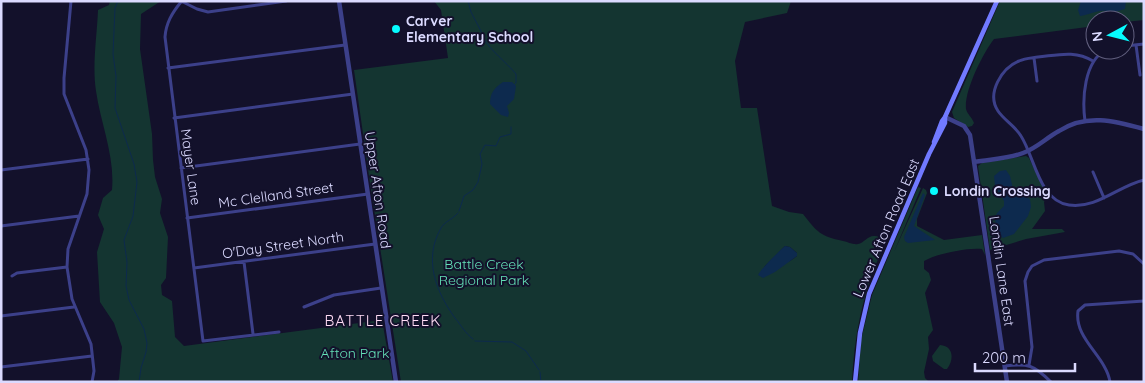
<svg xmlns="http://www.w3.org/2000/svg" width="1145" height="383" font-family="Quicksand,sans-serif">
<style>
.green{fill:#143531;fill-rule:evenodd}
.water{fill:#0d2a4e}
.lines{fill:none;stroke-linecap:round;stroke-linejoin:round}
.stream{stroke:#0d2a4e;stroke-width:1}
.minor{stroke:#3c408a;stroke-width:3}
.tertiary{stroke:#3c408a;stroke-width:4.5}
.secondary{stroke:#717aff;stroke-width:4.5}
.poi-dot{fill:#06fcff;stroke:#13112b;stroke-width:2}
.labels{text-anchor:middle;stroke-width:4;stroke-linejoin:round;paint-order:stroke}
.poi-label{font-size:14px;font-weight:bold;fill:#dbdaff;stroke:#13112b;text-anchor:start}
.street-label{font-size:14px;fill:#dbdaff;stroke:#13112b}
.park-label{font-size:14px;fill:#64e1b7;stroke:#13112b}
.neighbourhood-label{font-size:15px;letter-spacing:1px;fill:#ffdcf5;stroke:#13112b}
</style>
<rect width="100%" height="100%" fill="#13112b"/>
<path class="green" d="M110 1H161L141 14 140 49 152 134 153 160 155 177 162 199 160 213 168 237 166 278 161 285 162 295 172 301 175 337 184 346 382 320 393 382H117L119 379 122 347 114 323 100 302 97 252 104 229 98 215 103 198 112 190C115 156 101 125 96 91 92 65 97 36 98 10L109 5Z
M434 1H791L787 13 745 22 735 61 741 108H757L772 206 789 212 803 214C817 232 820 236 843 241 848 242 853 245 858 244 864 243 868 235 875 236 881 236 882 244 883 248 863 290 854 336 852 382H401L370 183 354 70 448 58 441 10ZM785 246 790 247 797 253V256L790 261 764 267Z
M1000 1H1144V20L1125 22V20H1095V26L994 39C983 53 964 91 966 109 967 114 972 117 974 123L972 126 968 127 954 118 952 112Z
M1026 156 1029 158 1047 196 1044 202 1045 211 1032 229H1062L1065 232 1026 239 990 250 978 166 982 163Z
M918 187 921 188 894 252 923 188 926 190 927 193 917 219V226L944 240 982 235 985 255 982 249C968 247 936 254 924 261V269L929 273 931 280 925 293 933 330 928 337 929 349 924 372 925 378 929 382H858L861 340 872 295Z
M940 345C954 346 954 360 947 369H944L933 361 932 356Z"/>
<path class="water" d="M1081 1H1126L1125 9 1111 13C1101 7 1091 15 1080 16L1078 10Z
M503 82H512L516 86 514 99 507 106 509 113 508 117 501 115 490 104C490 93 494 88 503 82Z
M1006 170 1010 176 1014 193 1030 199 1031 207 1028 216 1014 234 1003 238 997 233 995 218 997 213 1004 206V201L995 186 994 176 1000 171Z
M923 193 925 195 914 226 935 240 908 243 905 241 904 237Z
M785 246 790 247 797 253V256L775 272 763 278 758 275C761 269 779 251 785 246Z"/>
<g class="lines">
<path class="stream" d="M118 1 115 8 113 54 116 76 115 108 134 164 137 182 133 216 124 240 127 262 126 286 129 300 144 329 147 343 146 352 141 368 139 382
M468 1 471 12 482 33
M483 38C492 52 505 61 516 74V83L514 85
M459 211 464 196 473 190 478 182 482 164 480 154 485 145 496 146 500 137 511 134V127
M458 213C453 219 444 222 441 228 423 259 436 292 455 318 461 325 465 333 473 339
M475 341 512 342 526 351 539 370
M540 372 541 382"/>
<path class="minor" d="M71 1 64 78V94L86 150 89 170 87 194 68 249 67 267 72 299 91 344 94 371 92 382
M1136 45 1140 75
M1125 46 1144 44
M1034 58 1037 81
M1093 61C1075 50 1058 55 1038 57 1032 58 1025 58 1019 61 1002 68 986 93 998 111 1004 120 1015 126 1021 136 1035 158 1039 201 1069 205 1097 209 1118 186 1144 180
M168 68 345 45
M174 118 353 94
M1085 121C1082 99 1084 61 1106 50
M181 168 360 144
M1 170 88 159
M1093 172 1104 198
M187 218 368 194
M1 226 79 216
M244 262 253 334
M194 268 375 244
M12 276 17 273 67 267
M304 307 334 295 381 288
M1 316 74 307
M279 332 203 341 165 37C166 23 172 13 181 2H183L197 9 208 12 286 1
M1029 365 1032 347 1025 281 1028 272 1032 266 1044 260 1119 251 1133 254 1144 264
M1005 366C1028 363 1034 365 1051 382
M1 367 92 356
M1110 382C1106 356 1074 339 1078 311L1085 305 1144 301"/>
<path class="tertiary" d="M339 1 396 382
M945 117 964 126 970 135 1007 382
M974 162C990 159 1008 159 1023 153 1037 148 1046 138 1059 131 1086 113 1115 121 1144 129"/>
<path class="secondary" d="M934 142 942 121 945 117 997 1
M855 382 860 333 869 294 929 154 945 123V117"/>
</g>
<g class="poi-dot">
<circle cx="396" cy="29" r="5"/>
<circle cx="934" cy="191" r="5"/>
</g>
<g class="labels">
<g class="poi-label">
<text x="406" y="26">Carver<tspan x="406" dy="16">Elementary School</tspan></text>
<text x="944" y="196">Londin Crossing</text>
</g>
<g class="street-label">
<text transform="translate(191 167) rotate(82)" y="5">Mayer Lane</text>
<text transform="translate(378 190) rotate(82)" y="5">Upper Afton Road</text>
<text transform="translate(276 195) rotate(-8)" y="5">Mc Clelland Street</text>
<text transform="translate(886 228) rotate(-67)" y="5">Lower Afton Road East</text>
<text transform="translate(283 245) rotate(-8)" y="5">O'Day Street North</text>
<text transform="translate(1002 271) rotate(82)" y="5">Londin Lane East</text>
</g>
<g class="park-label">
<text x="484" y="269">Battle Creek<tspan x="484" dy="16">Regional Park</tspan></text>
<text x="355" y="358">Afton Park</text>
</g>
<g class="neighbourhood-label">
<text x="383" y="326">BATTLE CREEK</text>
</g>
</g>
<rect width="1145" height="383" fill="none" stroke="#dbdaff" stroke-width="5"/>
<g transform="translate(1110 35) rotate(263)"><circle r="24" fill="#13112b" stroke="#636180"/>
<path d="M0-4L9 19L0 12L-9 19Z" fill="#06fcff"/>
<text y="-8" font-size="14" font-weight="bold" text-anchor="middle" fill="#dbdaff">N</text>
</g>
<path d="M975 363v8h100v-8" fill="none" stroke="#dbdaff" stroke-width="2.5"/>
<text x="982" y="363" font-size="15" fill="#dbdaff" stroke="#13112b" stroke-width="4" paint-order="stroke">200 m</text>
</svg>
